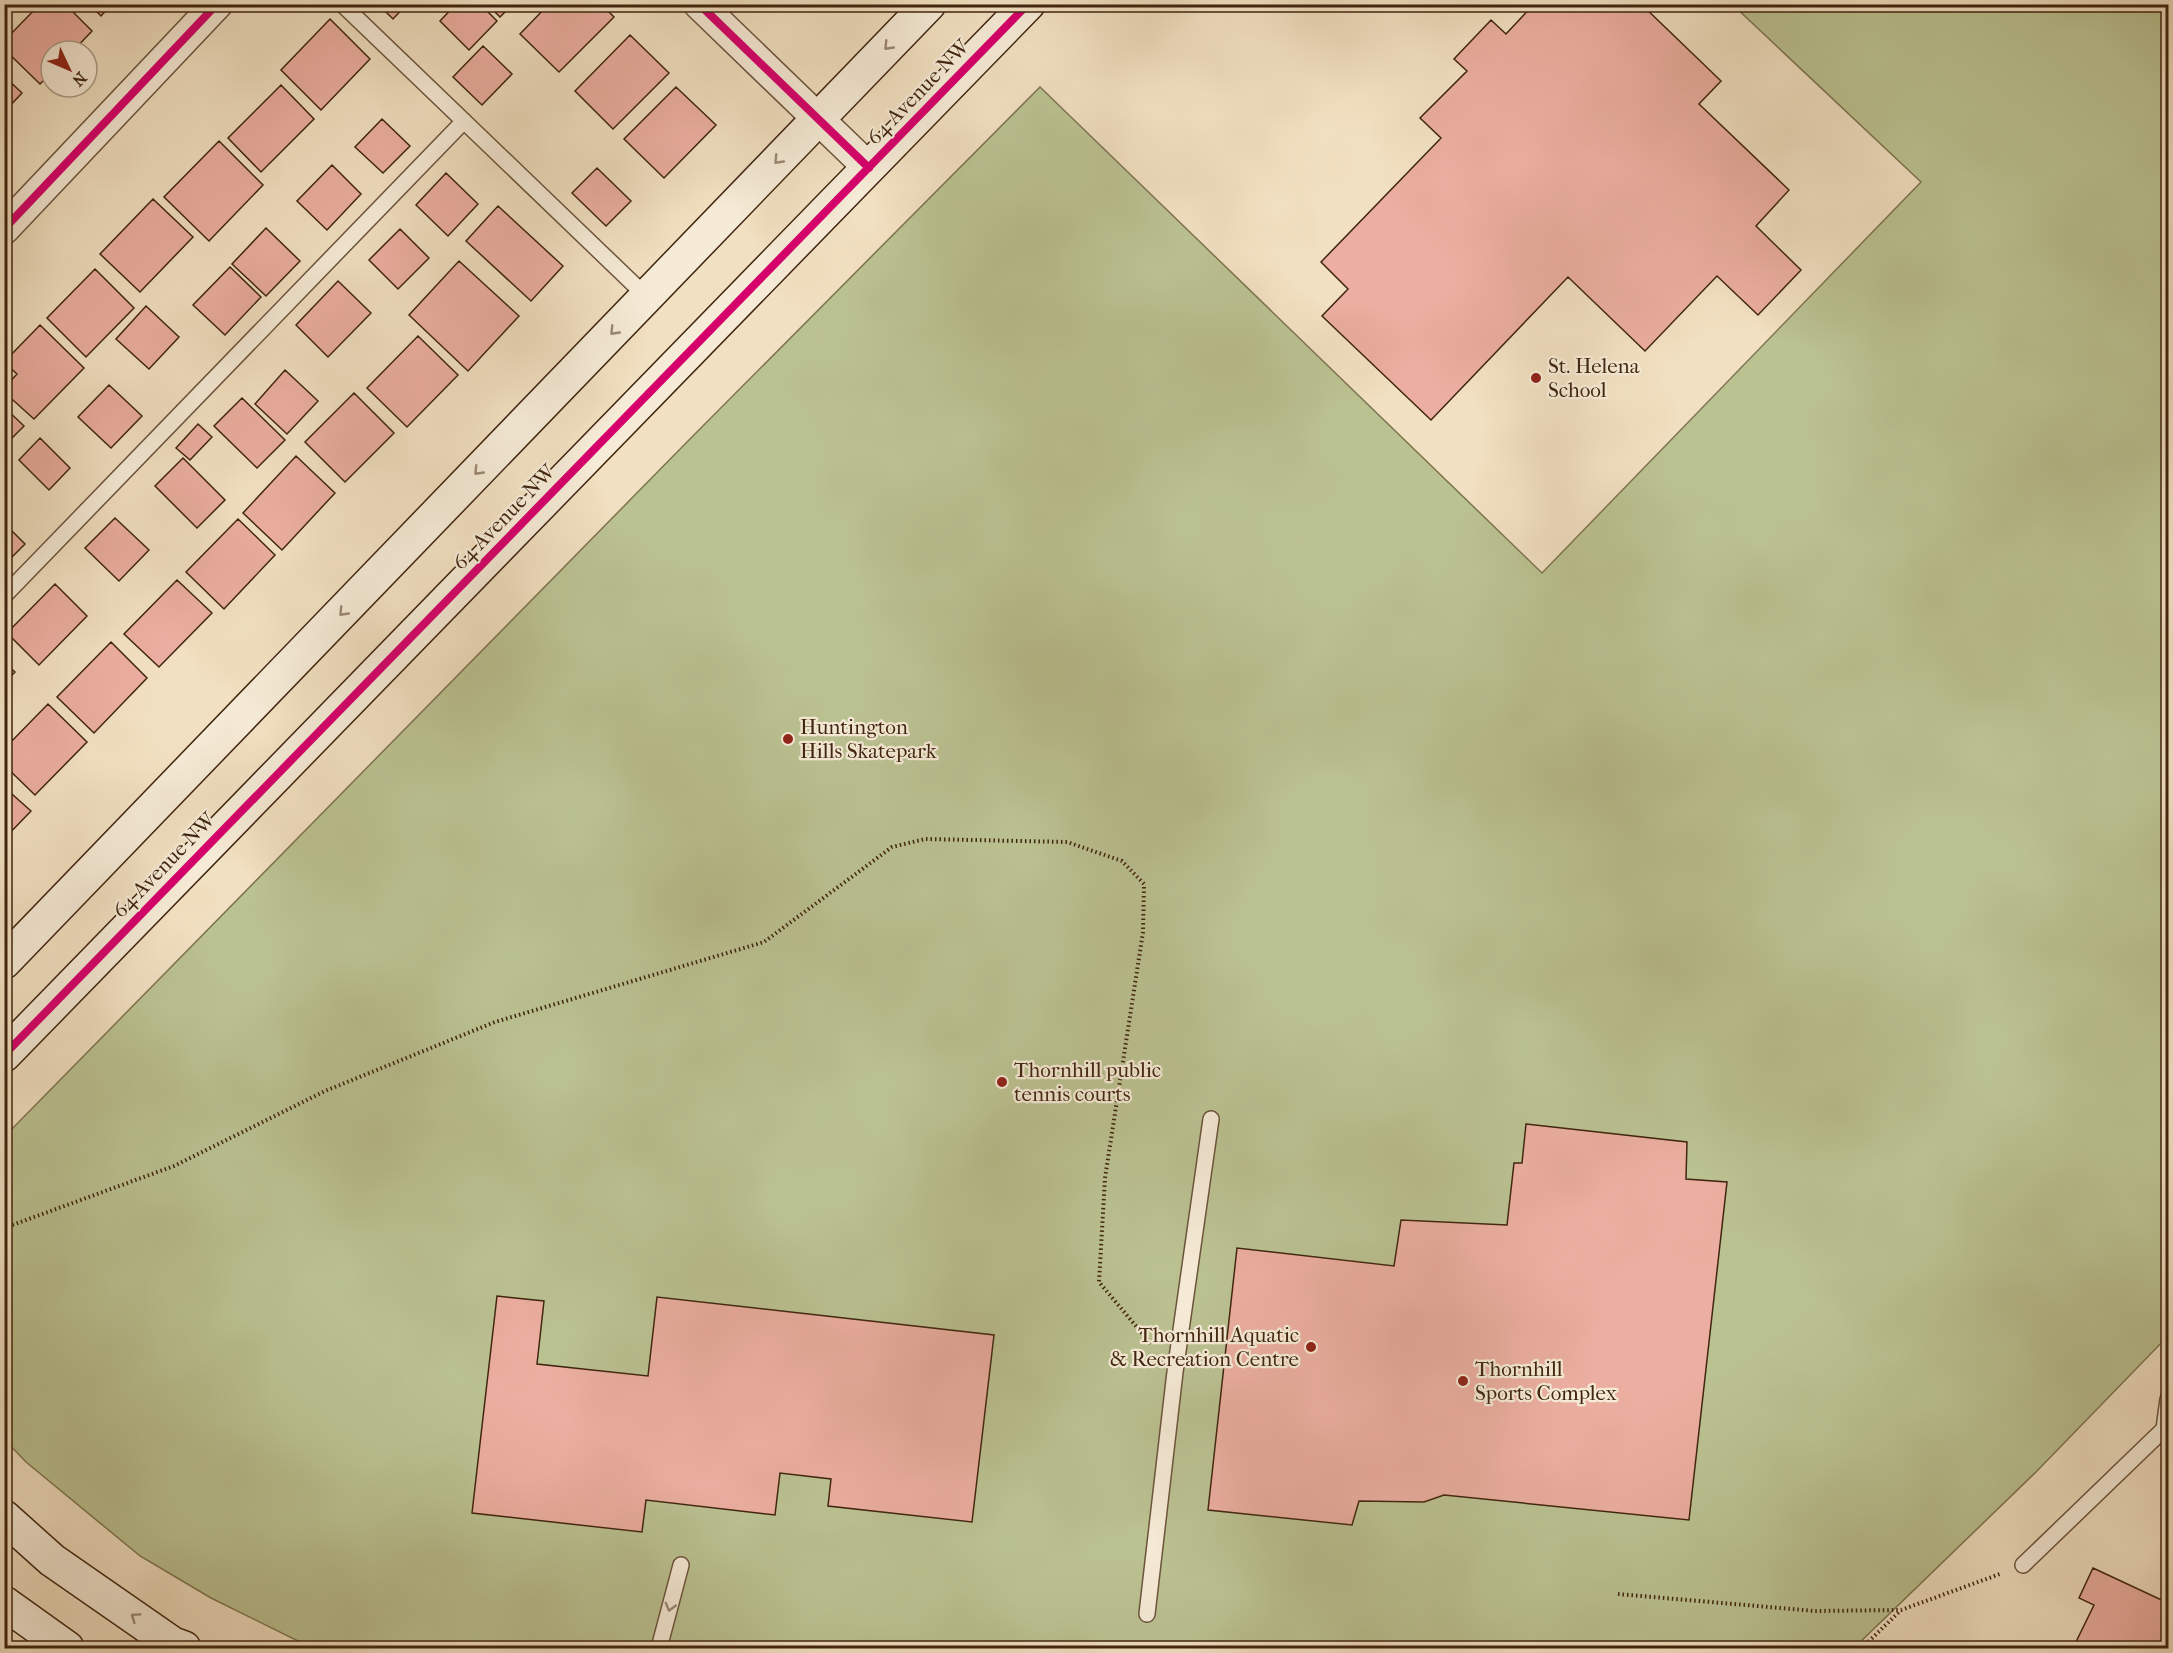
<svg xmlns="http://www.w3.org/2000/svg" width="2173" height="1653" font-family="'IM FELL French Canon',serif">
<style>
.green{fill:#bbc292;stroke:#7e7450;stroke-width:1.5}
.building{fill:#ebaea0;stroke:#40250f;stroke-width:1.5}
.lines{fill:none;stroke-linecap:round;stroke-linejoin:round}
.lane-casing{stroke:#6c543c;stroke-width:18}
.street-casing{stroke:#6c543c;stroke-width:33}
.secondary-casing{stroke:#40250f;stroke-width:36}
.path{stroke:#40250f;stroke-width:4;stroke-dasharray:1.5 3;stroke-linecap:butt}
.lane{stroke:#f6ebd7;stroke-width:15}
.street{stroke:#f6ebd7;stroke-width:30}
.secondary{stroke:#f6ebd7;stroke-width:33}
.cycleway-casing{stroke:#f6ebd7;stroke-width:11}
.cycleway{stroke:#d6006c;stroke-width:8}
.oneway{stroke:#9b8873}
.poi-dot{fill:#8f2418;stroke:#f6ebd7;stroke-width:2}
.labels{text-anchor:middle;stroke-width:4.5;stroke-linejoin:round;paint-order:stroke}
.street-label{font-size:21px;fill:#40250f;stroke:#f6ebd7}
.poi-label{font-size:21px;fill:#40250f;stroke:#f6ebd7;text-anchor:start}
</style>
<rect width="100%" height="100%" fill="#f1e0c1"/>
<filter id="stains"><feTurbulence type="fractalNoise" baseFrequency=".00333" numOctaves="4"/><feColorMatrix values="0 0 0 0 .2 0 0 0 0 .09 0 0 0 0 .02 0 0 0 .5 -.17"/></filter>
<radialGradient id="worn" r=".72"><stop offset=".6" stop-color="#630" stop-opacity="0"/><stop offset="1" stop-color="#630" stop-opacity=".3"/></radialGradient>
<path class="green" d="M1733 5H2168V1336L2037 1471 1854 1648H312L211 1598 140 1556 26 1462 5 1440V1136L685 444 1040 87 1542 573 1921 182Z"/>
<path class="building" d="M40 4H65L92 31 73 51H51V73L40 84 4 49V41Z
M89 4H112L101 16Z
M378 4H407L393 19Z
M456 4H480L497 21 469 50 440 21Z
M487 4H513L500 17Z
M549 4H601L614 17 559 72 520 34Z
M1534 4H1641L1721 81 1699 104 1789 190 1756 226 1801 270 1758 315 1717 276 1645 351 1568 277 1431 420 1322 316 1348 289 1321 262 1441 138 1420 118 1467 71 1454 59 1491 20 1506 34Z
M330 19 370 59 321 110 281 70Z
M630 35 669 73 613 129 575 91Z
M483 46 512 74 482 105 453 77Z
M4 76 22 93 4 112Z
M281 85 314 119 261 172 228 138Z
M676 87 716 125 664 178 624 139Z
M382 119 410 146 383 173 355 147Z
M219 141 263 185 209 241 164 197Z
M332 165 361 194 327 230 297 201Z
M597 168 631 201 606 226 572 193Z
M446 173 478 204 448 236 416 205Z
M153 199 193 237 140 292 100 254Z
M498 206 563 266 531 301 466 241Z
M266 228 300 261 266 296 232 264Z
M400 229 429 258 398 289 369 260Z
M459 261 519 316 468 371 409 315Z
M230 267 261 297 225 335 193 305Z
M95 269 134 308 86 357 47 318Z
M338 281 371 313 328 357 296 325Z
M146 306 179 337 149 369 116 339Z
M40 325 84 368 34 419 4 392V388L17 374 4 362Z
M418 336 458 375 407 427 367 388Z
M285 370 318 401 287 434 255 404Z
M109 385 142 416 111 448 78 417Z
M354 393 394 433 345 482 305 442Z
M242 398 285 440 257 468 214 426Z
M4 407 24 426 4 446Z
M198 424 212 437 190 460 176 448Z
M40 438 70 468 49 490 19 460Z
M296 456 335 493 282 550 243 513Z
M183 458 225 500 197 528 155 486Z
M115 518 149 550 119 581 85 548Z
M238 519 275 555 224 609 186 572Z
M4 523 25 544 4 565Z
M177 580 212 613 159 667 124 634Z
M55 584 87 616 39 665 7 633Z
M111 642 147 678 94 733 57 697Z
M4 662 15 672 4 683Z
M48 704 87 742 35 795 4 765V749Z
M4 787 31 811 4 839Z
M1526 1124 1687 1142 1686 1179 1727 1182 1689 1520 1444 1495 1424 1502 1359 1501 1352 1525 1208 1510 1237 1248 1394 1266 1401 1220 1507 1225 1514 1163H1522Z
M497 1296 544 1301 537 1364 648 1376 657 1297 994 1335 972 1522 828 1506 831 1479 780 1473 775 1515 646 1500 642 1532 472 1513Z
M2093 1568 2168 1603V1648H2073L2094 1605 2079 1598Z"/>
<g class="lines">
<defs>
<path id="lane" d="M342 4 647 297
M4 596 464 121
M2023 1565 2164 1429 2168 1399
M1147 1614 1175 1372 1211 1119
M659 1648 681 1565"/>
<path id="street" d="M699 4 869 168
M4 229 217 4"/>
<path id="secondary" d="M4 962 929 4
M4 1055 1028 4
M4 1517 52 1560 173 1644 184 1648
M4 1603 67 1648"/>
</defs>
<use href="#lane" class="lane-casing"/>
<use href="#street" class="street-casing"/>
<use href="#secondary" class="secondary-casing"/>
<path class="path" d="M4 1228 174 1166 325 1091 495 1022 764 942 892 847 925 839 1067 842 1122 861 1144 884 1143 932 1105 1178 1099 1282 1151 1344
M1618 1594 1815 1611 1901 1610 2000 1574
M1862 1648 1900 1611"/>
<use href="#lane" class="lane"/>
<use href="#street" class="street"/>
<use href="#secondary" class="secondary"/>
<defs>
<path id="cycleway" d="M699 4 869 168
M4 229 217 4
M4 1055 1028 4"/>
</defs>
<use href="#cycleway" class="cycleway-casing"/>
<use href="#cycleway" class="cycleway"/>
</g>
<defs><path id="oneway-chevron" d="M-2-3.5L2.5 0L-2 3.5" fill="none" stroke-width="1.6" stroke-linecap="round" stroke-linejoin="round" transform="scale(1.5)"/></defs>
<g class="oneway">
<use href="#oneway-chevron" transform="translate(888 46) rotate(134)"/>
<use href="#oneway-chevron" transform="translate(778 160) rotate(134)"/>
<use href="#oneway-chevron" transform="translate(614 331) rotate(134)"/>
<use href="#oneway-chevron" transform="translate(478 471) rotate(134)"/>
<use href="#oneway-chevron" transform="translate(343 612) rotate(134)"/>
<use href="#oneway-chevron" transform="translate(670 1607) rotate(105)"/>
<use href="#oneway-chevron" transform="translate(135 1617) rotate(-145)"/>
</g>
<g class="poi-dot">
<circle cx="1536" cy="378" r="6"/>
<circle cx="788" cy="739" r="6"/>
<circle cx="1002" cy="1082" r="6"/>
<circle cx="1311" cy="1347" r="6"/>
<circle cx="1463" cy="1381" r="6"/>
</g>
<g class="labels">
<g class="street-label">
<text transform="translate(918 92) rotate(-46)" y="7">64 Avenue NW</text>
<text transform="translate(504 517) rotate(-46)" y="7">64 Avenue NW</text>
<text transform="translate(164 865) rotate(-46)" y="7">64 Avenue NW</text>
</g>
<g class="poi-label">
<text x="1548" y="373">St. Helena<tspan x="1548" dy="24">School</tspan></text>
<text x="800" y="734">Huntington<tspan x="800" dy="24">Hills Skatepark</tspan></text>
<text x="1014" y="1077">Thornhill public<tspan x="1014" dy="24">tennis courts</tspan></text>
<text x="1299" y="1342" text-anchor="end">Thornhill Aquatic<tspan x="1299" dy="24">&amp; Recreation Centre</tspan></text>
<text x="1475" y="1376">Thornhill<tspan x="1475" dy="24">Sports Complex</tspan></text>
</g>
</g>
<rect width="2173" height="1653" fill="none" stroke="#f1e0c1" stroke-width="24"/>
<rect x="6" y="6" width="2161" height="1641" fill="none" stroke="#40250f" stroke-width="3"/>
<rect x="12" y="12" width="2149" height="1629" fill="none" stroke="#40250f" stroke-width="1.5"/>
<g transform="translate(69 69) rotate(134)"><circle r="28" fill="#f6ebd7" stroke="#ad9c87" stroke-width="1.5"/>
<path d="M0-4.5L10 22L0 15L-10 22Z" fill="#8f2418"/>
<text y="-9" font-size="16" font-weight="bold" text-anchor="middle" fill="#40250f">N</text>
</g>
<rect width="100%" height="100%" filter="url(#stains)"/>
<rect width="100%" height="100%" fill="url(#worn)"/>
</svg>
